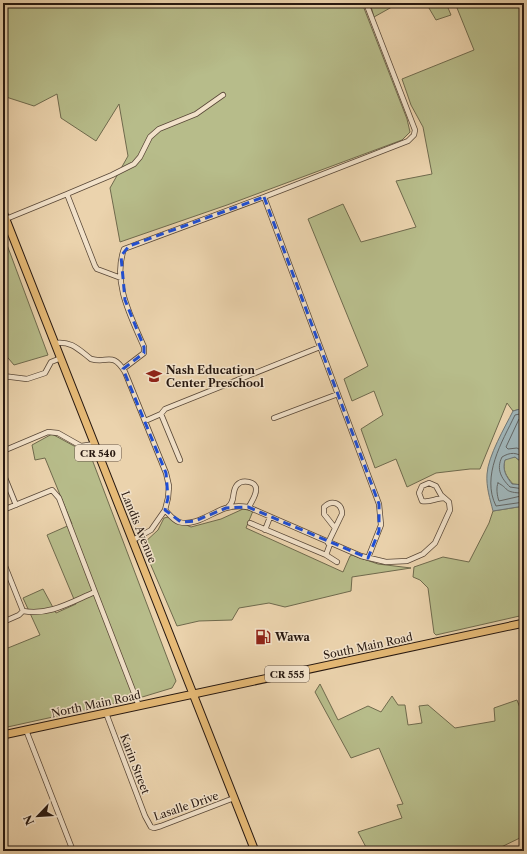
<svg xmlns="http://www.w3.org/2000/svg" width="527" height="854" font-family="'Libre Caslon Text',serif">
<style>
.green{fill:#b7bc8a;stroke:#6f6a4d}
.water{fill:#9fb4b7;stroke:#6f7674}
.lines{fill:none;stroke-linecap:round;stroke-linejoin:round}
.shore{stroke:#636664;stroke-width:1}
.street-casing{stroke:#584737;stroke-width:6}
.primary-casing{stroke:#271810;stroke-width:9}
.street{stroke:#f2e2ca;stroke-width:4.5}
.primary{stroke:#e6ba76;stroke-width:7}
.marked{fill:none;stroke:#1d4ed8;stroke-width:3;stroke-dasharray:8 5;stroke-linejoin:round}
.labels{text-anchor:middle;stroke-width:3;stroke-linejoin:round;paint-order:stroke}
.shield{fill:#f2e2ca;stroke:#645548;stroke-width:1}
.shield-label{font-size:10px;font-weight:bold;fill:#271810}
.poi-label{font-size:11px;font-weight:bold;fill:#271810;stroke:#f2e2ca;text-anchor:start}
.street-label{font-size:11px;fill:#271810;stroke:#f2e2ca}
</style>
<rect width="100%" height="100%" fill="#ebd3ad"/>
<filter id="stains"><feTurbulence type="fractalNoise" baseFrequency=".005" numOctaves="4"/><feColorMatrix values="0 0 0 0 .2 0 0 0 0 .09 0 0 0 0 .02 0 0 0 .5 -.17"/></filter>
<radialGradient id="worn" r=".72"><stop offset=".6" stop-color="#630" stop-opacity="0"/><stop offset="1" stop-color="#630" stop-opacity=".3"/></radialGradient>
<path class="green" d="M3 3H362L407 119 410 132 402 140 227 205 120 242 110 188 128 156 119 104 96 141 61 118 57 94 34 106 3 96Z
M370 3H399L374 17Z
M426 3H446L451 15 436 20Z
M455 3H524V408L513 411 507 403 480 469H470L436 473 407 487 396 459 375 468 361 429 383 415 374 391 352 401 344 379 368 366 308 219 343 204 361 242 416 227 396 181 432 174 423 127 411 105 402 79 474 50Z
M3 234 48 355 14 365 3 352Z
M52 434 74 446 84 449 90 454 176 681 172 688 139 698 3 728V650L40 635 23 598 43 589 56 613 76 604 47 535 72 524 45 458 35 460 32 445Z
M511 457H515L524 464V485L513 484C506 476 502 470 505 459Z
M524 506V615L436 635 434 633 428 588 420 580 413 577 414 567 443 557 469 562 489 523 493 511Z
M243 509 253 511 246 528 343 572 350 556 352 555 378 564 411 568 352 577 351 591 285 607 269 603 239 608 232 620 199 621 177 626 144 549V543L158 530 164 518 168 517 191 527 221 519Z
M320 684 338 720 368 706 381 712 392 696 398 705H405L408 725 422 723 419 706 428 705 455 728 495 721 494 708 517 700 524 718V836L493 851H368L358 832 402 818 397 805 403 804 379 748 351 758 315 692Z"/>
<path class="water" d="M524 408V464L515 457 505 460C502 470 506 476 512 484L524 485V506L493 511C490 499 486 487 487 474 488 456 505 427 513 411Z"/>
<g class="lines">
<path class="shore" d="M524 413 515 415C502 442 481 476 496 506L524 502
M524 418 519 419 506 447 508 449 517 448 524 452
M524 458C517 452 510 452 502 457 496 469 501 478 510 487L524 489
M498 483C509 488 503 492 520 493L521 496 499 501C497 496 496 487 498 483Z"/>
<defs>
<path id="street" d="M67 194 112 175 134 164 140 157 150 137 159 129 196 114 223 95
M264 197 379 504 381 525 368 558
M6 219 67 194 95 266 97 269 121 278
M55 343C72 341 78 349 91 359 108 364 112 351 125 372L166 473 169 486 168 498 165 510 151 530 133 540
M123 369 144 353V347C131 317 112 282 124 249L264 197 408 141 414 135 415 130 366 3
M3 376 27 379 45 373 51 362 61 358
M161 414 165 409 320 347
M274 418 338 394
M145 421 161 414 180 460
M3 451 48 432 58 433 81 446 95 444
M3 473 16 505
M228 507C236 501 231 492 237 485 242 479 257 481 256 490 256 496 251 502 249 507
M3 510 52 490 59 498 95 592C71 602 49 616 23 611L19 615 3 622
M165 510C169 514 173 520 179 522 195 527 212 512 226 508 233 506 241 506 248 507L361 556 386 562 407 561 423 554 435 543 450 510 449 502 441 495 436 486 429 483 422 486 419 493 422 501C429 503 436 498 444 498
M250 523 326 555
M265 530 270 517
M328 543 342 514C342 503 332 499 324 507V514L335 528
M330 544 326 555 337 562
M3 561 23 611
M95 592 139 706
M106 713 145 816 151 827 154 828 161 826 234 798
M26 730 73 851"/>
<path id="primary" d="M3 212 255 851
M3 735 524 623"/>
</defs>
<use href="#street" class="street-casing"/>
<use href="#primary" class="primary-casing"/>
<use href="#street" class="street"/>
<use href="#primary" class="primary"/>
</g>
<path class="marked" d="M264 197 379 504V531L368 558 248 507 226 508 195 521 181 522 165 510 168 498 166 473 123 369 144 353V347L125 300 121 256 129 246Z"/>
<defs>
<symbol id="school-bare" viewBox="-9 -9 18 18"><path d="M0-5L7-2L0 1L-7-2ZM-4 1L0 2.5L4 1V4Q0 6-4 4Z" fill="#8f2418" stroke="#f2e2ca" stroke-width="2.5" paint-order="stroke"/></symbol>
<symbol id="fuel-bare" viewBox="-9 -9 18 18"><path d="M-5.5-6h7V0h2V4h1.3V-2.5L3-4.5l.8-.8L6-3V5H2.5V1h-1V6h-7ZM-4.2-4.7v3.2H.2V-4.7Z" fill="#8f2418" stroke="#f2e2ca" stroke-width="2.5" paint-order="stroke"/></symbol>
</defs>
<g fill-rule="evenodd">
<use href="#school-bare" x="143" y="365" width="22" height="22"/>
<use href="#fuel-bare" x="252" y="626" width="22" height="22"/>
</g>
<g class="labels">
<g class="shield">
<rect x="75" y="445" width="46" height="16" rx="3"/>
<rect x="265" y="666" width="44" height="16" rx="3"/>
</g>
<g class="shield-label">
<text x="98" y="457">CR 540</text>
<text x="287" y="678">CR 555</text>
</g>
<g class="poi-label">
<text x="166" y="374">Nash Education<tspan x="166" dy="13">Center Preschool</tspan></text>
<text x="275" y="641">Wawa</text>
</g>
<g class="street-label">
<text transform="translate(139 527) rotate(68)" y="4">Landis Avenue</text>
<text transform="translate(368 646) rotate(-12)" y="4">South Main Road</text>
<text transform="translate(96 704) rotate(-12)" y="4">North Main Road</text>
<text transform="translate(135 764) rotate(69)" y="4">Karin Street</text>
<text transform="translate(186 806) rotate(-19)" y="4">Lasalle Drive</text>
</g>
</g>
<rect width="527" height="854" fill="none" stroke="#ebd3ad" stroke-width="16"/>
<rect x="4" y="4" width="519" height="846" fill="none" stroke="#271810" stroke-width="2"/>
<rect x="8" y="8" width="511" height="838" fill="none" stroke="#271810"/>
<g transform="translate(38 816) rotate(245)" stroke="#f2e2ca" stroke-width="3" paint-order="stroke">
<path d="M0-3L7 15L0 10L-7 15Z" fill="#271810"/>
<text y="-6" font-size="11" font-weight="bold" text-anchor="middle" fill="#271810">N</text>
</g>
<rect width="100%" height="100%" filter="url(#stains)"/>
<rect width="100%" height="100%" fill="url(#worn)"/>
</svg>
